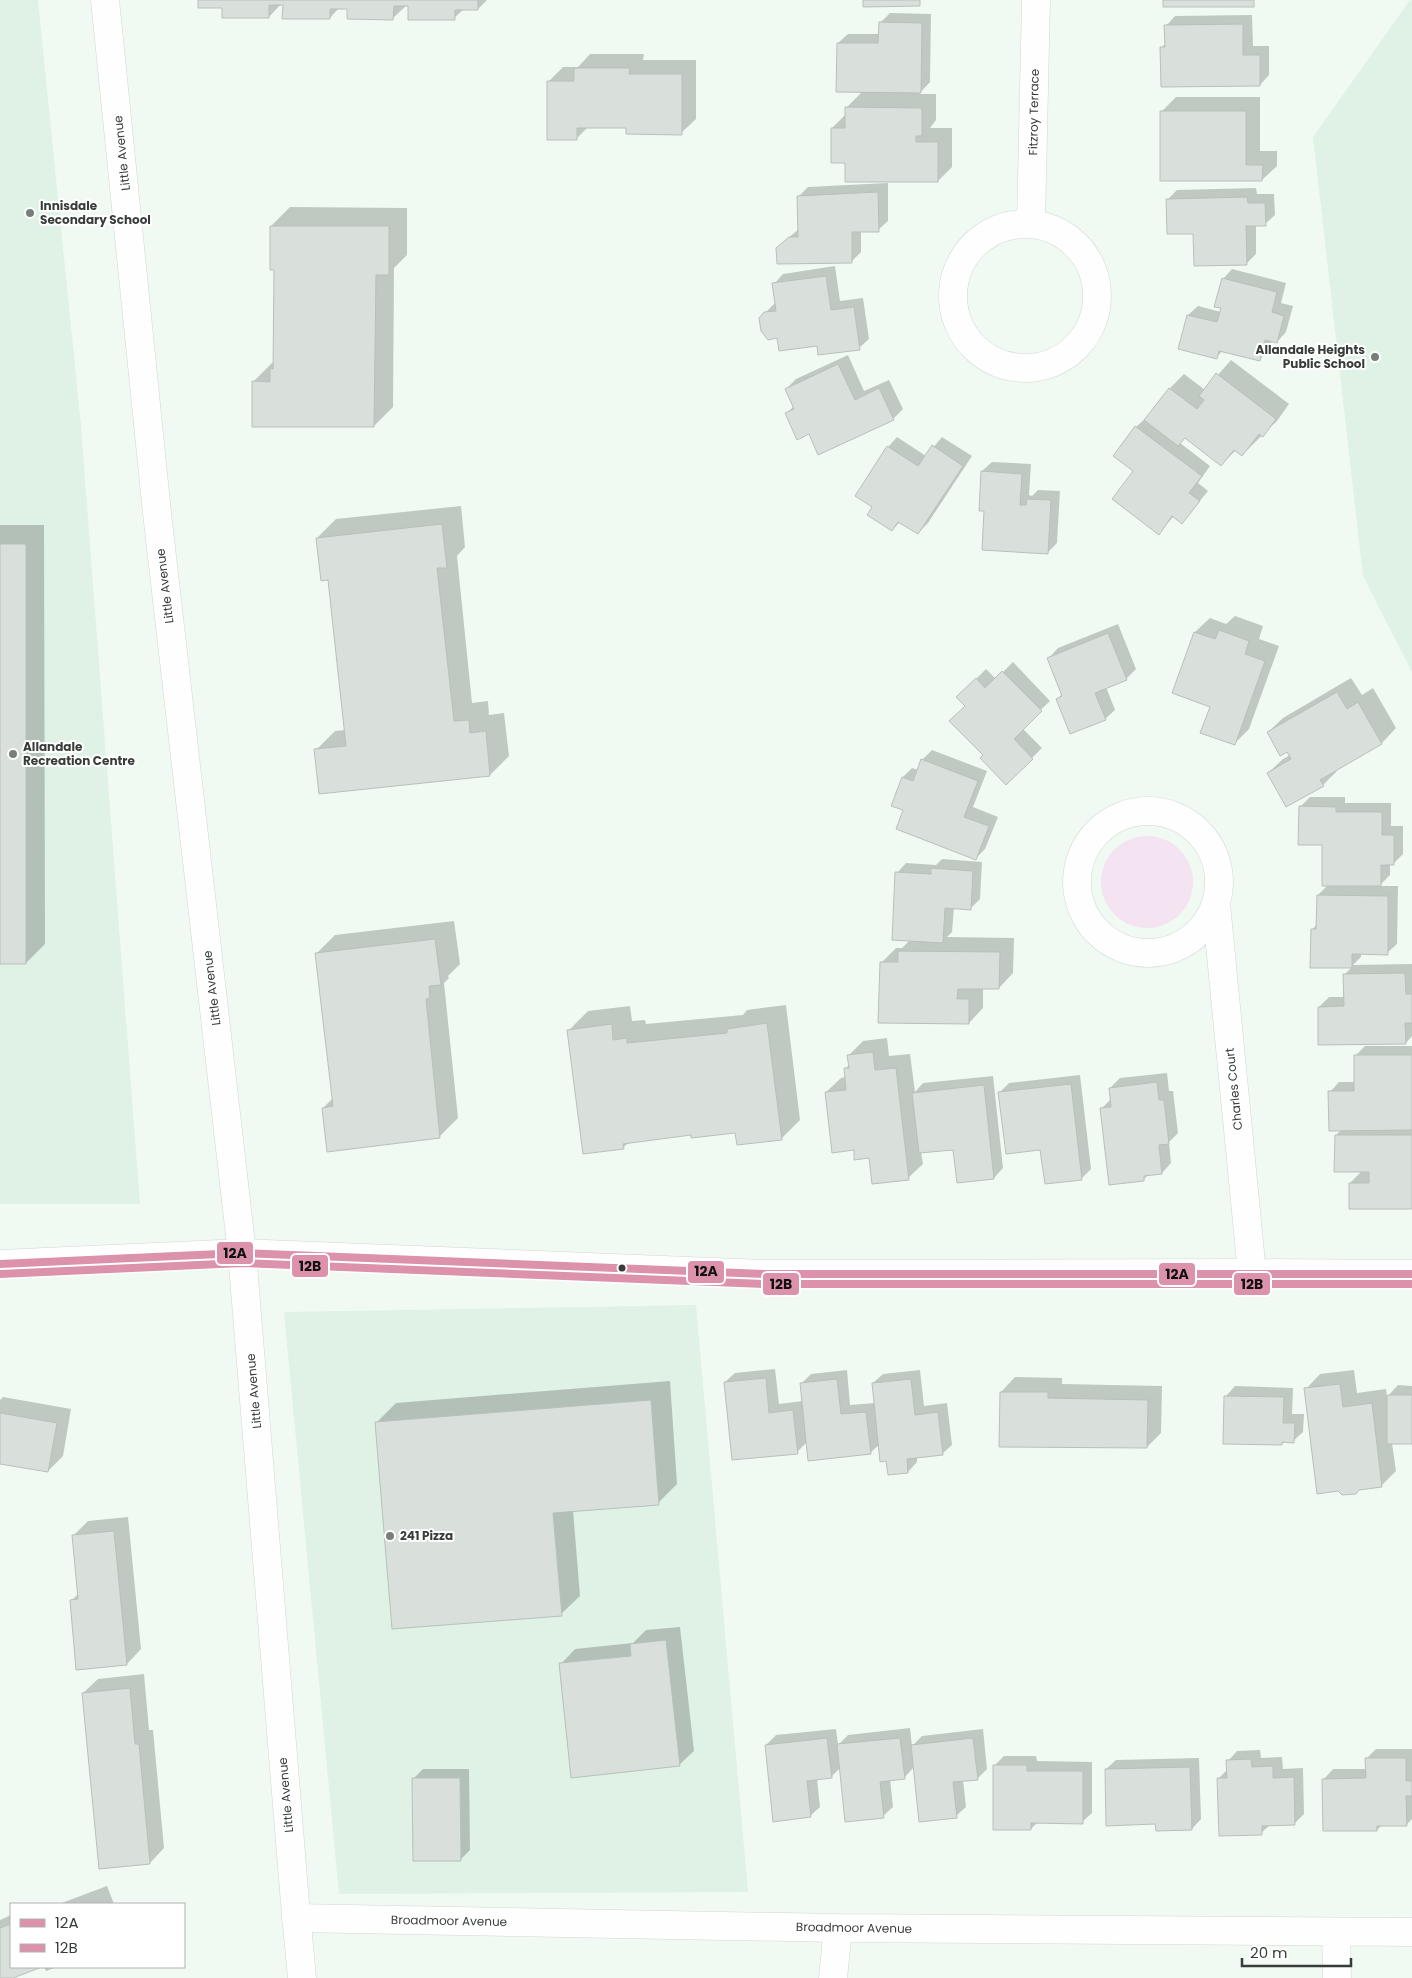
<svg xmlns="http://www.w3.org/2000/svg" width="1412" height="1978" font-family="Poppins,sans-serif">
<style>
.built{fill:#e0f1e5}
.green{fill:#f4e3f1}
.shadow{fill:#0003}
.building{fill:#d9e0db;stroke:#b8c0ba}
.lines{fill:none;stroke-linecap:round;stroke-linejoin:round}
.minor-casing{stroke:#d0d7d1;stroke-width:29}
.tertiary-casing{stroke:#d0d7d1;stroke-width:29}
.minor{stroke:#fdfefd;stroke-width:28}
.tertiary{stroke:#fdfefd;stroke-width:28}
.bus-1-casing{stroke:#fff;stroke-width:11}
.bus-2-casing{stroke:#fff;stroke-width:11}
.bus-1{stroke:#db92aa;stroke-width:8}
.bus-2{stroke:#db92aa;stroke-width:8}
.poi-dot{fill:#787f7a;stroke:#fff;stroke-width:2}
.bus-dot{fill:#373d39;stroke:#fff;stroke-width:2}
.labels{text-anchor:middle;stroke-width:4;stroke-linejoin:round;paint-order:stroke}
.street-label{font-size:12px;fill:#373d39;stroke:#fff}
.poi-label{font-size:12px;font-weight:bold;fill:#373d39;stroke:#fff;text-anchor:start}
.line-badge{stroke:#fff;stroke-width:2}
.pale-badge-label{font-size:14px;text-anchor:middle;font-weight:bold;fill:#111}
</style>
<rect width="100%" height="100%" fill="#f0faf3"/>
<path class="built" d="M0 0H38L81 426 140 1204H0Z
M1410 0H1412V672L1363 576 1313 137Z
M696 1305 748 1892 339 1894 284 1312Z"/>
<path class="green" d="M1101 882a46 46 0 1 1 92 0a46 46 0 1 1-92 0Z"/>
<path class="shadow" d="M199 0H487L478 9H464L454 18 409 5H407L393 18 348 8H339L330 18 284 3H282L269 17Z
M890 13 931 14 930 82 919 94H936V120L930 128H952V167L938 181 847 162 832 128 846 114V108L863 91 838 43 848 34H880V23Z
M1252 15 1253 46H1269V75L1260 85 1162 47 1166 43V26L1175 16Z
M590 54H644L643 60H696V119L681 133 627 127H588L576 139 549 81 563 67H578Z
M1176 97H1260V151H1277V166L1262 180 1161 112Z
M888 183V221L878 230 861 231V252L851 262 787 239 799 229 798 197 808 187Z
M1256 188 1257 194H1274L1275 215 1265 224 1256 225V254L1246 264 1194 233 1168 199 1177 190Z
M290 207 407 208V255L394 268 393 407 374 426 253 382 272 363H275L276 268 271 226Z
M835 266 840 301 863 298 869 339 859 348 818 345 779 337 760 318 775 303 774 284 783 274Z
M1232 269 1286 283 1281 303 1293 306 1286 332 1277 342 1272 340 1269 350 1260 359 1223 350 1217 357 1188 315 1198 306 1221 312 1223 279Z
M848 355 864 391 889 380 903 409 893 419 809 433 786 414 794 406 786 389 796 379Z
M1231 360 1289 404 1277 421 1242 455 1236 450 1221 465 1186 437 1180 443 1210 466 1198 483 1208 491 1182 523 1174 516 1159 533 1135 471 1136 427 1146 418 1147 419 1170 388 1184 374 1205 390Z
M897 437 926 456 942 437 972 456 928 523 918 533 900 522 892 530 874 507 888 447Z
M992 462 1031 464 1029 495 1032 496 1038 490 1060 491 1057 543 1048 552 985 510 982 471Z
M461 506 465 547 457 556 472 703 488 701 489 715 504 713 509 756 490 775 316 750 335 731 346 730 329 578 317 538 336 519Z
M0 525H44L45 944 26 963H0Z
M1235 616 1263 626 1259 639 1279 646 1249 729 1234 744 1211 706 1195 632 1210 618 1226 624Z
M1118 624 1136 669 1126 679 1106 687 1115 710 1105 719 1057 699 1063 693 1049 658 1058 648Z
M1013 662 1050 701 1022 728 1042 748 1006 784 984 755 966 706 958 697 986 669 996 679Z
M1351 678 1362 695 1373 688 1396 728 1382 743 1336 769 1337 771 1323 785 1268 773 1283 759 1290 755 1268 732 1283 718Z
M932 750 987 771 973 807 998 817 985 849 976 858 905 810 903 777 912 768 918 770 922 760Z
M1310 797H1345V803H1391V826H1403V854L1393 864H1390V875L1379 886H1398L1397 944 1387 953H1361V957L1353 965 1412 964V1036L1406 1043 1319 1007 1329 997H1345L1344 975 1352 967 1311 966 1312 930 1317 924 1318 895 1329 884 1323 844 1300 807Z
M942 859 982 862 980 899 971 908 954 907 952 932 947 937 1014 938 1013 973 999 988H983V1008L969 1023 881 963 896 948H902L911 939 897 873 906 863 936 865Z
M454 921 460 964 448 976 449 978 444 983 458 1118 439 1137 323 1108 333 1098 316 954 335 935Z
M786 1005 800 1120 781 1139 737 1131 692 1134 629 1142 623 1148 569 1030 588 1011 630 1006 632 1021 645 1020 646 1024 743 1015 747 1010Z
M887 1038 889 1056 910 1054 915 1092 923 1083 993 1076 1003 1168 994 1178 954 1148 921 1152 923 1164 908 1178 855 1149 826 1092 841 1078 846 1077 845 1069 850 1064 848 1056 863 1041Z
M1365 1046H1412V1208L1350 1183 1363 1170 1336 1135 1341 1130 1330 1092 1339 1082H1355V1056Z
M1167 1073 1169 1091H1173L1178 1133 1169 1142 1171 1163 1162 1173 1149 1174 1143 1180 1101 1109 1111 1099 1110 1088 1120 1078Z
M1080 1075 1091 1169 1081 1179 1000 1092 1009 1083Z
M775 1369 779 1404 803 1401 801 1384 811 1374 847 1370 850 1405 875 1403 873 1383 883 1374 920 1370 924 1406 947 1403 952 1445 942 1454 917 1457V1462L908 1472 887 1460 880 1444 870 1453 807 1442 797 1452 725 1382 735 1373Z
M1354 1370 1357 1393 1386 1389 1387 1397 1398 1385 1412 1386V1443H1392L1396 1471 1381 1486 1306 1389 1320 1374Z
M1015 1377 1062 1378V1384L1162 1386 1161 1433 1147 1447 1001 1392Z
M670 1381 677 1484 658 1503 573 1510 580 1596 561 1614 377 1422 396 1403Z
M1235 1386 1293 1388 1292 1414H1304L1303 1432 1293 1441H1285L1282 1444 1226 1396Z
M3 1397 71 1409 63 1456 48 1471 0 1462V1400Z
M128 1517 141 1649 127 1664 71 1601 79 1593 73 1536 88 1521Z
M680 1627 694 1751 679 1765 561 1664 575 1649 633 1643 646 1630Z
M144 1674 149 1730H153L164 1848 150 1863 83 1693 98 1679Z
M910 1728 912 1746 922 1736 983 1729 987 1769 977 1779 963 1780 966 1807 956 1816 914 1767 904 1778 890 1779 893 1807 883 1816 841 1767 831 1777 817 1779 820 1807 810 1816 766 1745 776 1735 836 1729 838 1745 848 1735Z
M1376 1749H1412V1819L1406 1825H1382L1377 1830 1324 1779 1333 1769H1367L1366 1759Z
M1260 1750 1261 1758 1282 1757 1283 1769 1303 1768 1304 1814 1294 1824 1270 1825 1261 1833 1219 1778 1228 1769V1761L1237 1751Z
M1004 1756H1036L1037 1761 1092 1762V1813L1082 1822H1038L1031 1829 995 1765Z
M1199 1758 1201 1819 1192 1829 1156 1823 1106 1769 1116 1760Z
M423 1769H469L470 1850 461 1859 413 1779Z
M107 1886 114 1904H59Z
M11 1915V1967H38L9 1978H0V1920Z
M44 1967H57L46 1971Z"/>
<path class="building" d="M198 0H478V10H455V20H408V6H394L393 20 347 19V9H330V19H282L283 5H269V18H222V8H198Z
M863 0H920V6L863 7Z
M1163 0H1254V7H1163Z
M879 22 922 23 921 93 836 92 837 43H878Z
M1243 24V55H1260V86L1161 87 1160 47H1165L1164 25Z
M574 68H630L629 74H682V135L626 134V128H577V140H547V81H574Z
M845 107 922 108V136H916V142H938V182H845V163H831V128H845Z
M1160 111H1246V165H1263L1262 181H1160Z
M878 192 879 232H852V263L777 264 776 248 789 237H798L797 196Z
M1247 197 1248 203H1265L1266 226H1246L1247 265 1194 266 1193 234H1167L1166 199Z
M270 226H389V275H376L374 427H252V381L270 382V368L273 369 274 270H270Z
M826 276 831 310 854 307 860 350 818 355 817 346 779 351 777 338 768 340 761 331 759 318 764 312 776 311 772 283Z
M1222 278 1277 292 1272 312 1284 316 1277 343 1265 340 1260 361 1219 351 1217 359 1178 349 1187 315 1217 322 1221 308 1214 307Z
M838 364 855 400 879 388 894 420 818 455 809 434 797 440 785 413 794 409 785 389Z
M1216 373 1276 419 1263 437 1259 434 1242 456 1234 450 1221 466 1185 438 1178 446 1144 420 1169 388 1197 409 1204 400 1199 396Z
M1135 426 1202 476 1189 493 1200 501 1182 524 1172 516 1159 535 1112 499 1133 471 1113 456Z
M932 445 963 466 918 534 898 522 892 531 867 515 872 507 855 496 887 446 918 466Z
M981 471 1022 474 1020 505H1026L1027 499 1051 500 1048 554 982 550 984 511H979Z
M442 524 447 568H437L454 721 469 720 470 733 486 731 490 776 319 794 314 749 346 746 328 580 321 581 316 538Z
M0 544H26V964H0Z
M1219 630 1249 641 1245 654 1265 661 1235 745 1200 733 1210 707 1172 693 1194 632 1215 639Z
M1108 633 1127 680 1095 693 1106 720 1070 734 1056 699 1062 696 1047 658Z
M1002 671 1042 711 1014 739 1033 759 1006 785 980 758 983 755 949 721 965 706 956 697 976 678 985 688Z
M1337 692 1347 709 1358 702 1382 744 1320 780 1324 786 1286 807 1267 773 1291 759 1287 752 1280 756 1267 732Z
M921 759 978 781 964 817 989 826 976 860 896 829 903 810 891 806 902 777 913 781Z
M1299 806 1336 807V812H1382V835H1394V865H1381V886H1322V845H1298Z
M931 868 973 871 971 910 945 908 943 943 892 940 895 872 931 874Z
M1317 895 1388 896V955L1352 954V968H1310L1311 929H1316Z
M435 939 441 985 429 986 430 998 426 999 440 1138 327 1152 322 1108 333 1106 315 953Z
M898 951 1000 952 999 989H958L957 999H969V1024L878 1023 880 962H898Z
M1405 973 1406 994H1412V1023H1405L1406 1044 1318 1045V1007L1344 1006 1343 974Z
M767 1023 782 1140 737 1145 735 1133 691 1138V1135L623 1144 624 1149 583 1154 567 1030 612 1024 613 1040 627 1038V1043L727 1033V1029Z
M873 1052 875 1070 896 1068 909 1180 872 1184 869 1158 854 1160V1150L832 1153 825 1092 846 1090 844 1068H849L847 1055Z
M1354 1055H1412V1130L1329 1131 1328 1091H1354Z
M1157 1082 1159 1100H1164L1169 1144 1159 1145 1162 1174 1144 1176V1181L1109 1185 1100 1108 1111 1107 1109 1088Z
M1071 1084 1082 1180 1045 1184 1040 1150 1006 1154 998 1092Z
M984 1085 994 1179 957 1183 953 1150 919 1153 912 1093Z
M1335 1135H1412V1209H1349V1183H1369V1172H1334Z
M766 1378 769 1413 793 1410 798 1454 732 1460 724 1382Z
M837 1379 841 1414 866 1412 871 1454 808 1461 800 1383Z
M911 1379 915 1415 938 1412 943 1455 907 1459 908 1473 888 1475 886 1461 880 1462 872 1383Z
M1340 1384 1343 1407 1372 1403 1382 1487 1359 1490 1356 1494 1342 1495 1338 1491 1317 1494 1304 1388Z
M1000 1392H1048V1398L1148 1400 1147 1448 999 1447Z
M1387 1395H1412V1444H1387Z
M1224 1396 1284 1397 1283 1423H1295L1294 1443 1282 1442V1445L1223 1444Z
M651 1400 659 1505 553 1513 562 1616 392 1629 375 1422Z
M0 1413 57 1423 48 1472 0 1464Z
M114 1531 127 1665 76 1670 70 1600 78 1599 72 1535Z
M666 1640 680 1766 571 1778 559 1663 631 1656 630 1644Z
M130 1688 135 1744H139L150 1864 99 1869 82 1693Z
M827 1738 832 1778 807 1781 811 1817 773 1822 765 1745Z
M900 1738 905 1779 880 1782 884 1818 845 1822 837 1744Z
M973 1738 978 1780 953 1782 957 1818 919 1822 911 1745Z
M1365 1758H1406V1781H1412V1796H1406L1407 1826H1377V1831H1323L1322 1779 1366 1778Z
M1251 1759 1252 1767 1273 1766V1778L1294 1777 1295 1825 1262 1826V1835L1219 1836 1217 1778H1227L1226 1760Z
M993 1765H1027V1771H1083V1824L1031 1823V1830H993Z
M1190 1767 1192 1830 1156 1831 1155 1824 1106 1826 1105 1769Z
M412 1778H460L461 1861H413Z
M11 1924V1967H42L13 1978H0V1928Z"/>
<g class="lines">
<defs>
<path id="minor" d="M1031 223 1036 0
M953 296a72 72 0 1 1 144 0a72 72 0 1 1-144 0Z
M1077 882a71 71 0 1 1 142 0a71 71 0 1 1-142 0Z
M1216 904 1252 1273
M296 1918 838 1928 1412 1932
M1336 1933 1337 1978
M833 1978 838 1928"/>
<path id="tertiary" d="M105 0 157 513 242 1253 295 1903 302 1978
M0 1264 242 1253 765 1274 1252 1273 1412 1274"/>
</defs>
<use href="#minor" class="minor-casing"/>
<use href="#tertiary" class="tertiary-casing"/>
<use href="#minor" class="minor"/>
<use href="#tertiary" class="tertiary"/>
<defs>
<path id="bus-1" d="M0 1264 242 1253 765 1274H1412"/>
<path id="bus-2" d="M0 1274 242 1263 765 1284H1412"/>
</defs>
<use href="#bus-1" class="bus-1-casing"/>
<use href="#bus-2" class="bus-2-casing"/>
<use href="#bus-1" class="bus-1"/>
<use href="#bus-2" class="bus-2"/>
</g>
<g class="poi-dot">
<circle cx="30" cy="213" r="5"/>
<circle cx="1375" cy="357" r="5"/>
<circle cx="13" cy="754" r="5"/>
<circle cx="390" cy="1536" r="5"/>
</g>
<circle class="bus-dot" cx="622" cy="1268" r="4.5"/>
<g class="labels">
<g class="street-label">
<text transform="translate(1034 112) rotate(-89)" y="4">Fitzroy Terrace</text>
<text transform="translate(122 153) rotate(-96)" y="4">Little Avenue</text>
<text transform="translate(165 586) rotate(-97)" y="4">Little Avenue</text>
<text transform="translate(212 988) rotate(-97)" y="4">Little Avenue</text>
<text transform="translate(1234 1089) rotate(-96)" y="4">Charles Court</text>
<text transform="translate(254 1391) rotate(-95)" y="4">Little Avenue</text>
<text transform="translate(286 1795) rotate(-95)" y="4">Little Avenue</text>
<text transform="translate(449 1921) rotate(1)" y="4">Broadmoor Avenue</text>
<text transform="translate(854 1928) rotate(1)" y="4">Broadmoor Avenue</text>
</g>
<g class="poi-label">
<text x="40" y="210">Innisdale<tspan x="40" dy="14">Secondary School</tspan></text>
<text x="1365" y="354" text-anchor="end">Allandale Heights<tspan x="1365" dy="14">Public School</tspan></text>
<text x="23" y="751">Allandale<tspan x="23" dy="14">Recreation Centre</tspan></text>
<text x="400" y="1540">241 Pizza</text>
</g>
</g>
<g class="line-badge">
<rect x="216" y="1241" width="38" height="24" rx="5" fill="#db92aa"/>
<rect x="291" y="1254" width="38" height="24" rx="5" fill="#db92aa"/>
<rect x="687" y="1260" width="38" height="24" rx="5" fill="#db92aa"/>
<rect x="1158" y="1262" width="38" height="24" rx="5" fill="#db92aa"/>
<rect x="762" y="1272" width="38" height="24" rx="5" fill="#db92aa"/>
<rect x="1233" y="1272" width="38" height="24" rx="5" fill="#db92aa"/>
</g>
<g class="pale-badge-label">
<text x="235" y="1258">12A</text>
<text x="310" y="1271">12B</text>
<text x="706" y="1276">12A</text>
<text x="1177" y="1279">12A</text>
<text x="781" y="1289">12B</text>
<text x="1252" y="1289">12B</text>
</g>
<rect x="10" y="1903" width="175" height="65" fill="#ffffff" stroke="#afb1b0"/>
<rect x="20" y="1919" width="25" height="8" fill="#db92aa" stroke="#afb1b0"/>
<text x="55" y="1928" font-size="15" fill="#373d39">12A</text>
<rect x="20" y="1944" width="25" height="8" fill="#db92aa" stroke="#afb1b0"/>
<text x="55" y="1953" font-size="15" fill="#373d39">12B</text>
<path d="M1242 1958v8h109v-8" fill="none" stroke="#373d39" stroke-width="2.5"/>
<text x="1250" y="1958" font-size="15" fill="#373d39" stroke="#ffffff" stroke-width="4" paint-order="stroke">20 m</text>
</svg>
